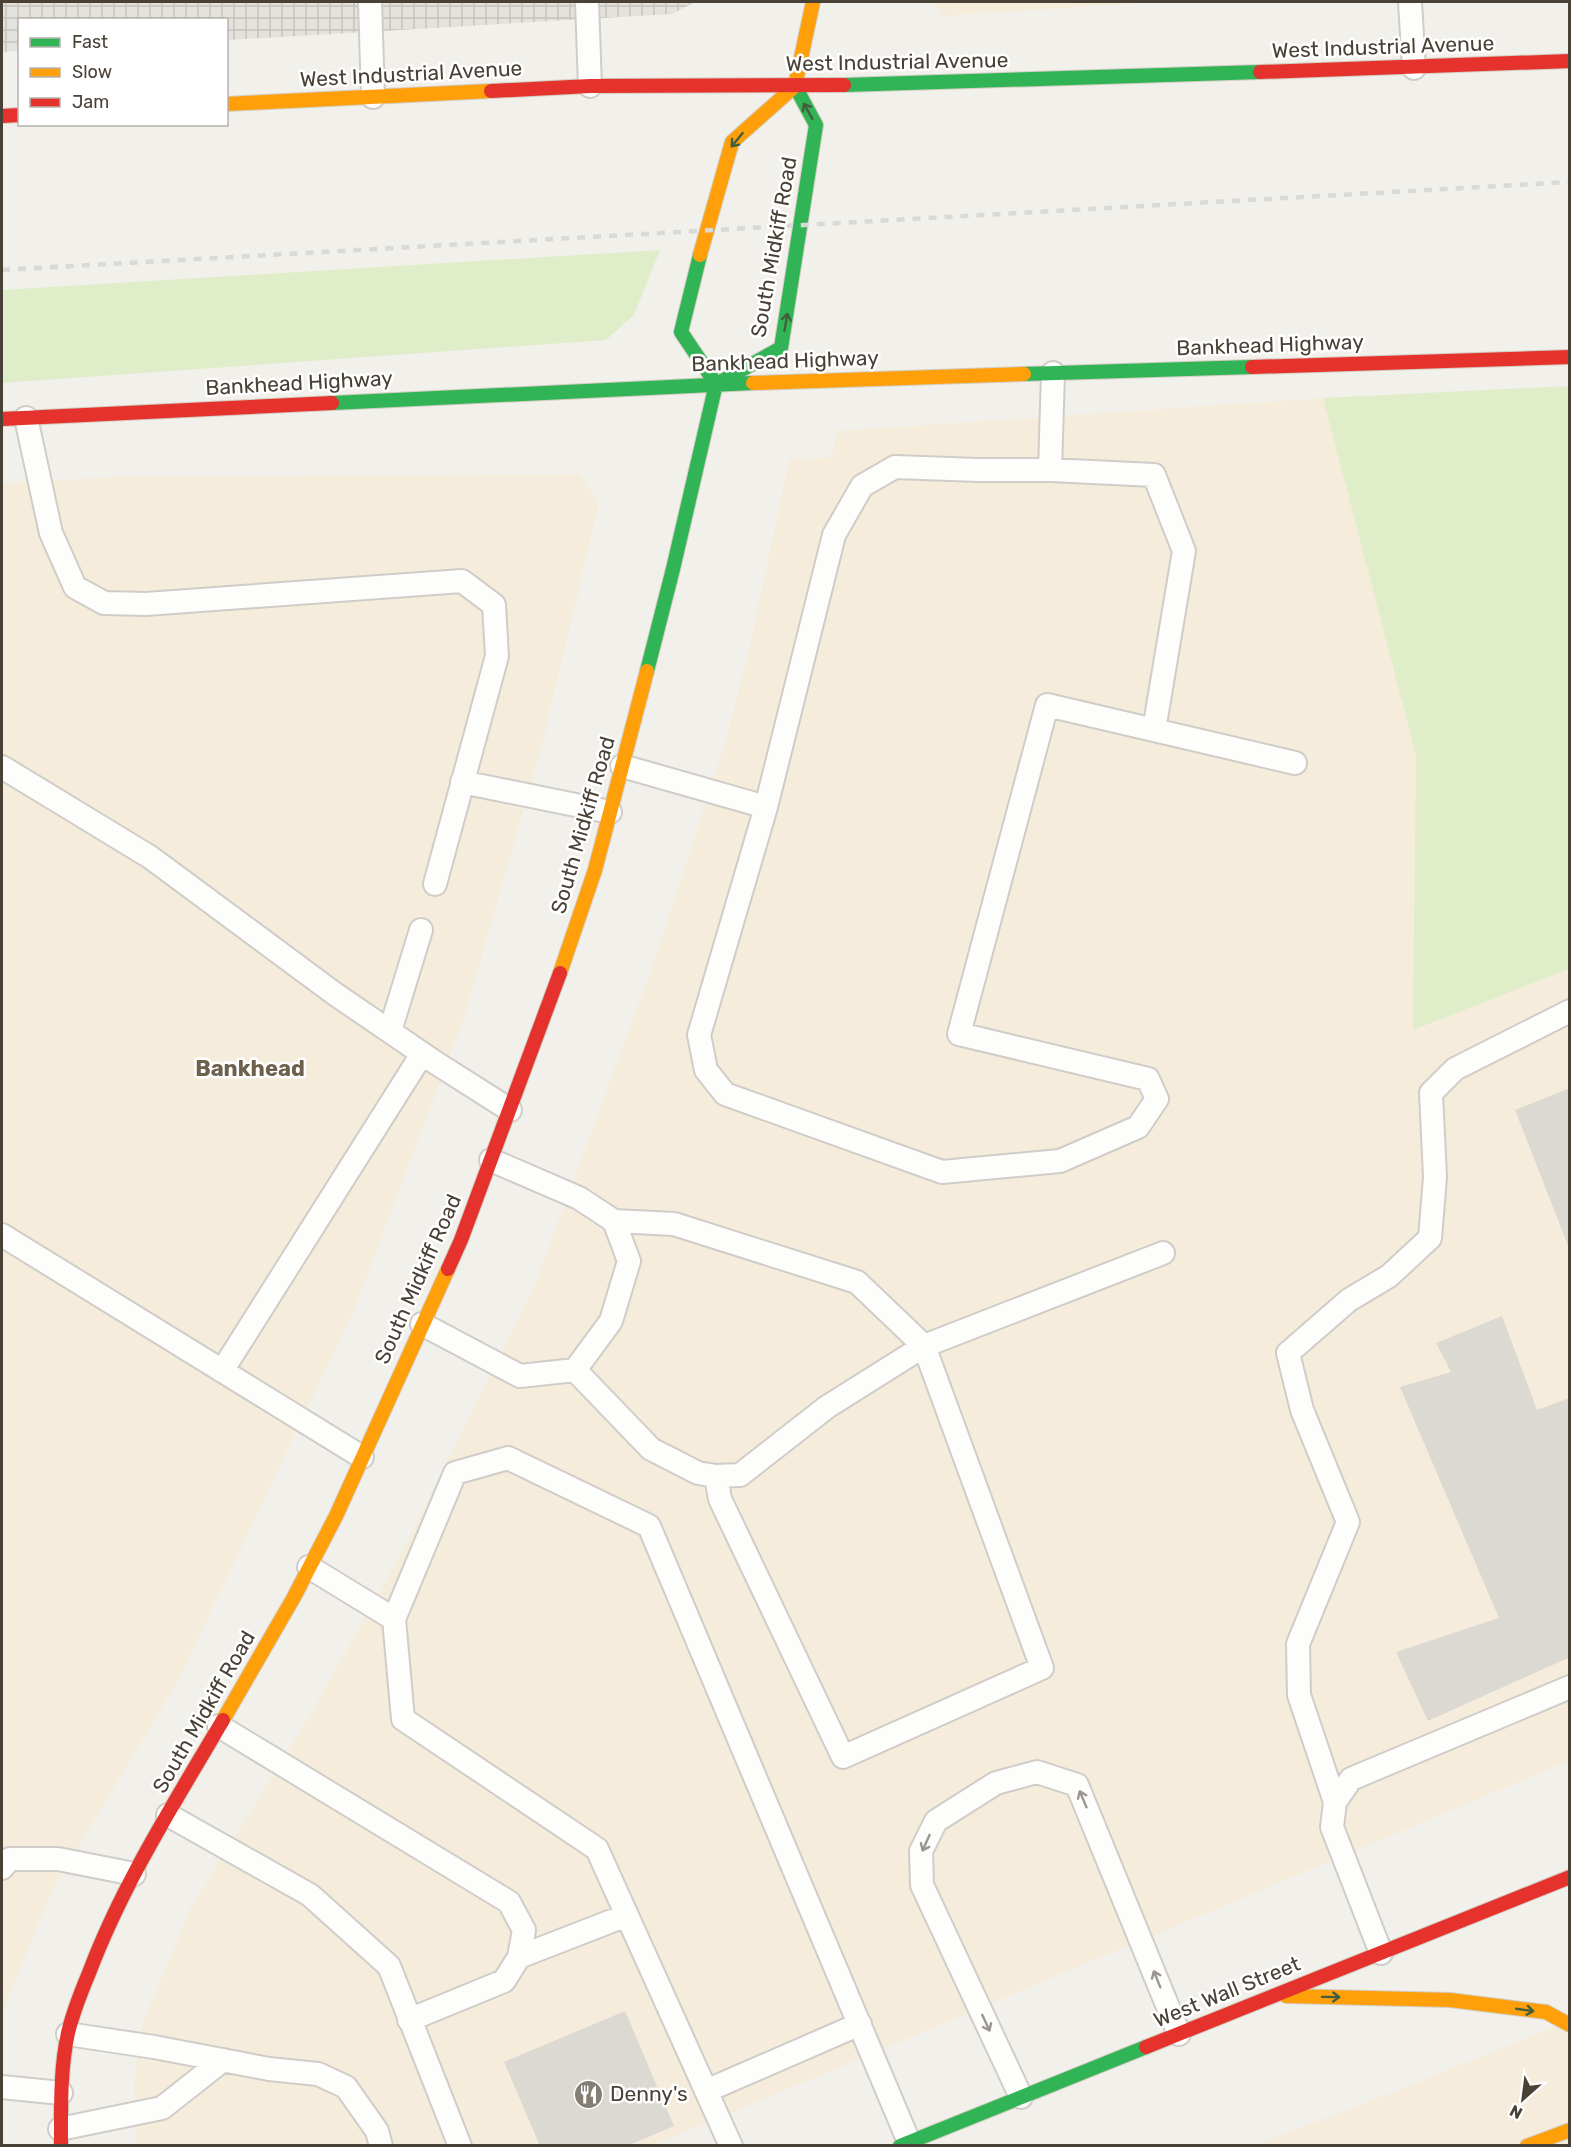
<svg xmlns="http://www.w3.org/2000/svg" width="1571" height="2147" font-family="Rubik,sans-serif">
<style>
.commercial{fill:#f5ecdc}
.industrial{fill:url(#industrial-grid)}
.grass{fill:#dfeec8}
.building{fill:#dcd9d3}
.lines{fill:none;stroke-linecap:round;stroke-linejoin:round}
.lane-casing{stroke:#d0cdc8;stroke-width:26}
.fast-casing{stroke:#d2cdc1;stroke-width:16}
.slow-casing{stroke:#d2cdc1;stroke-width:16}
.jam-casing{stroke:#d2cdc1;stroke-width:16}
.lane{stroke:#fdfdfc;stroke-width:22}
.fast{stroke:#30b455;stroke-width:14}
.slow{stroke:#ff9f0a;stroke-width:14}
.jam{stroke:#e5322d;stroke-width:14}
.rail{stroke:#d9d9d8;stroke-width:4.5;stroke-dasharray:8 8;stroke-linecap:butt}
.oneway{stroke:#435e3d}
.oneway2{stroke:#9a968f}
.labels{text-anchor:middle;stroke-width:5;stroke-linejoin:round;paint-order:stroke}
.street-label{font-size:21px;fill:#494135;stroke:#fff}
.poi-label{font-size:21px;fill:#494135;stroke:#fff;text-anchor:start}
.neighbourhood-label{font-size:22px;font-weight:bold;fill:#6d604c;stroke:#fff}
</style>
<defs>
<pattern id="industrial-grid" width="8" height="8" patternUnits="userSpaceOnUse" patternTransform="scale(1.5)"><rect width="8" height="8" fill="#e5e1db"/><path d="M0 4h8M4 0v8" fill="none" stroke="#c6c2bd"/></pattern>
</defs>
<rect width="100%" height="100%" fill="#f2f0ea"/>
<path class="commercial" d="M933 2H1155L943 16Z
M1323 398 1416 755 1413 1030 1569 969V1761L654 2145 136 2146 134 2083 142 2025 191 1907 306 1722 404 1548 535 1285 650 973 720 760 747 660 789 460 832 457 837 431Z
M579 474 599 503 540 753 464 1018 354 1310 178 1681 53 1889 4 2008 2 2024V483L121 477Z
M1569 2021V2145L1252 2146 1391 2093Z"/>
<path class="industrial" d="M2 2H695L672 14 227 40 226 20H20L19 51 2 52Z"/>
<path class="grass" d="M660 250 634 315 606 340 2 383V290Z
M1569 386V969L1413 1030 1416 755 1323 398Z"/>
<path class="building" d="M1570 1088V1248H1569L1515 1110Z
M1502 1316 1537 1410 1570 1398V1657L1428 1721 1396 1652 1499 1618 1400 1387 1451 1372 1436 1343Z
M625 2011 674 2126 627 2146H540L504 2062Z"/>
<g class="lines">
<defs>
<path id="lane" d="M370 2 373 97
M587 2 590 86
M1410 2 1414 68
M26 418 51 533 75 587 104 603 146 604 462 581 494 605 497 656 435 884
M1050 470 1053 373
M1154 730 1295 763
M622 766 766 807 699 1035 706 1070 725 1094 942 1172 1060 1161 1138 1127 1157 1099 1148 1079 959 1034 1047 705 1154 730 1184 551 1154 475 1050 470H978L895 467 862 486 834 535 766 807
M2 767 150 857 335 994 436 1063 510 1110
M462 782 610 812
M390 1031 421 930
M2 1235 362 1457
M422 1324 520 1376 575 1370 611 1321 629 1261 614 1221 579 1198 491 1160
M575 1370 651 1449 698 1473 716 1476 740 1475 827 1407 924 1346 857 1282 674 1224 614 1221
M222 1371 422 1054
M716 1476 720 1499 843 1757 1042 1668 924 1346 1163 1253
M309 1567 394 1619
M219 1726 509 1902 524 1930 519 1957 504 1981 409 2020
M1335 1802 1299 1695 1298 1644 1348 1522 1302 1410 1288 1353 1349 1300 1389 1276 1430 1238 1435 1177 1431 1093 1455 1069 1570 1011
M168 1815 310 1895 389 1966 460 2146
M2 1868 10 1859H58L134 1874
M1381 1953 1332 1827 1335 1802 1351 1779 1570 1687
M519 1957 627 1915
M68 2034 154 2047 269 2069 318 2074 346 2087 377 2131 381 2146
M2 2087 61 2093
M706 2091 860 2024
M1021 2097 922 1885 921 1851 936 1821 996 1783 1037 1772 1077 1785 1179 2034
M60 2129 162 2108 223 2060
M731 2146 597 1849 403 1719 394 1619 455 1473 508 1458 649 1526 909 2142"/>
<path id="fast" d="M844 85 1260 72
M1024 374 1252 367
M720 382 781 348 816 125 795 86
M332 403 753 383
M647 671 673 569 716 384 681 332 700 255
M900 2146 1146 2047"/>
<path id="slow" d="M226 104 491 91
M700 255 732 142 795 86 813 2
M753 383 1024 374
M560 973 595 870 647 671
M223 1720 294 1597 336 1516 448 1269
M1286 1996 1450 2000 1546 2012 1570 2025
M1527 2146 1570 2130"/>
<path id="jam" d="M1260 72 1570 61
M491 91 590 86 844 85
M2 116 20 115
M1252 367 1570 357
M2 419 332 403
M448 1269 461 1240 560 973
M1146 2047 1570 1877
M61 2146C61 2109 60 2069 68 2033 73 2012 81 1992 89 1973 123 1883 175 1802 223 1720"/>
</defs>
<use href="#lane" class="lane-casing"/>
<use href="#fast" class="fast-casing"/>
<use href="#slow" class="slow-casing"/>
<use href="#jam" class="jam-casing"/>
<use href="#lane" class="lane"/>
<use href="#fast" class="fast"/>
<use href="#slow" class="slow"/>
<use href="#jam" class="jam"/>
<path class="rail" d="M2 270 1570 182"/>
</g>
<defs><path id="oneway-shaft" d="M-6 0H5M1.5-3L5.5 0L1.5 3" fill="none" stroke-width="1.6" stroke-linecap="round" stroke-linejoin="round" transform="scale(1.5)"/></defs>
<g class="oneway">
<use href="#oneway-shaft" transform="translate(808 111) rotate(-119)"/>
<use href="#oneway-shaft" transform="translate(737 140) rotate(129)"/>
<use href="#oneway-shaft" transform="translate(786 322) rotate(-80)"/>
<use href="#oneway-shaft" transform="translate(1331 1997) rotate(1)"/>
<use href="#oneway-shaft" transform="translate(1525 2010) rotate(8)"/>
</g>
<g class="oneway2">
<use href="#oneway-shaft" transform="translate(1083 1799) rotate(-113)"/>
<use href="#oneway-shaft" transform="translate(926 1843) rotate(114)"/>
<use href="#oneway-shaft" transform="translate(1157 1979) rotate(-112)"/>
<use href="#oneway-shaft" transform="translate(986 2023) rotate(65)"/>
</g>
<defs>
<symbol id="restaurant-disc" viewBox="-11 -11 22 22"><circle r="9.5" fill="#847e74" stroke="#fff"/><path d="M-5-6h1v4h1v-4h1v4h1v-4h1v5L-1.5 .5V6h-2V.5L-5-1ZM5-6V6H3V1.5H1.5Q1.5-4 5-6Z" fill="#fff"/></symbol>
</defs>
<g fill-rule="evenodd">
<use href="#restaurant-disc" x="572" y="2078" width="33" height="33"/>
</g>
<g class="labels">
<g class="street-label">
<text transform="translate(1383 47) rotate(-2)" y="7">West Industrial Avenue</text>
<text transform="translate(897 62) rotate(-1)" y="7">West Industrial Avenue</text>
<text transform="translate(411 74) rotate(-3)" y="7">West Industrial Avenue</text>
<text transform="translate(774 247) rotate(-80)" y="7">South Midkiff Road</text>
<text transform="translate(1270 345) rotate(-2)" y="7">Bankhead Highway</text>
<text transform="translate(785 361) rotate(-2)" y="7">Bankhead Highway</text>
<text transform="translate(299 383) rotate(-3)" y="7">Bankhead Highway</text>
<text transform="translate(583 825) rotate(-74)" y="7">South Midkiff Road</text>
<text transform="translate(418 1279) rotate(-66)" y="7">South Midkiff Road</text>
<text transform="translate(204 1712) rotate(-60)" y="7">South Midkiff Road</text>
<text transform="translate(1227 1992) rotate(-22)" y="7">West Wall Street</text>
</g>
<g class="poi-label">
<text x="610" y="2101">Denny's</text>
</g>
<g class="neighbourhood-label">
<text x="250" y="1076">Bankhead</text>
</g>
</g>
<rect width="1571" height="2147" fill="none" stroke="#494135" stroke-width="6"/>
<rect x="18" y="18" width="210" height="108" fill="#ffffff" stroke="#b6b3ae" stroke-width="1.5"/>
<rect x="30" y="38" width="30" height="9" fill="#30b455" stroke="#b6b3ae" stroke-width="1.5"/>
<text x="72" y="48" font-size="18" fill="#494135">Fast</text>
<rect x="30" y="68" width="30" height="9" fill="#ff9f0a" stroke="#b6b3ae" stroke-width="1.5"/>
<text x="72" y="78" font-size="18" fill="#494135">Slow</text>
<rect x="30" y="98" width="30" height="9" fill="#e5322d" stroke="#b6b3ae" stroke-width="1.5"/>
<text x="72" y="108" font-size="18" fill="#494135">Jam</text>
<g transform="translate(1523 2099) rotate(208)" stroke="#ffffff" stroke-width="4.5" paint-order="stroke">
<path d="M0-4.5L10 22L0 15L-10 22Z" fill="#494135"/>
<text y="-9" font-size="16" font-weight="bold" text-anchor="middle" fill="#494135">N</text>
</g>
</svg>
